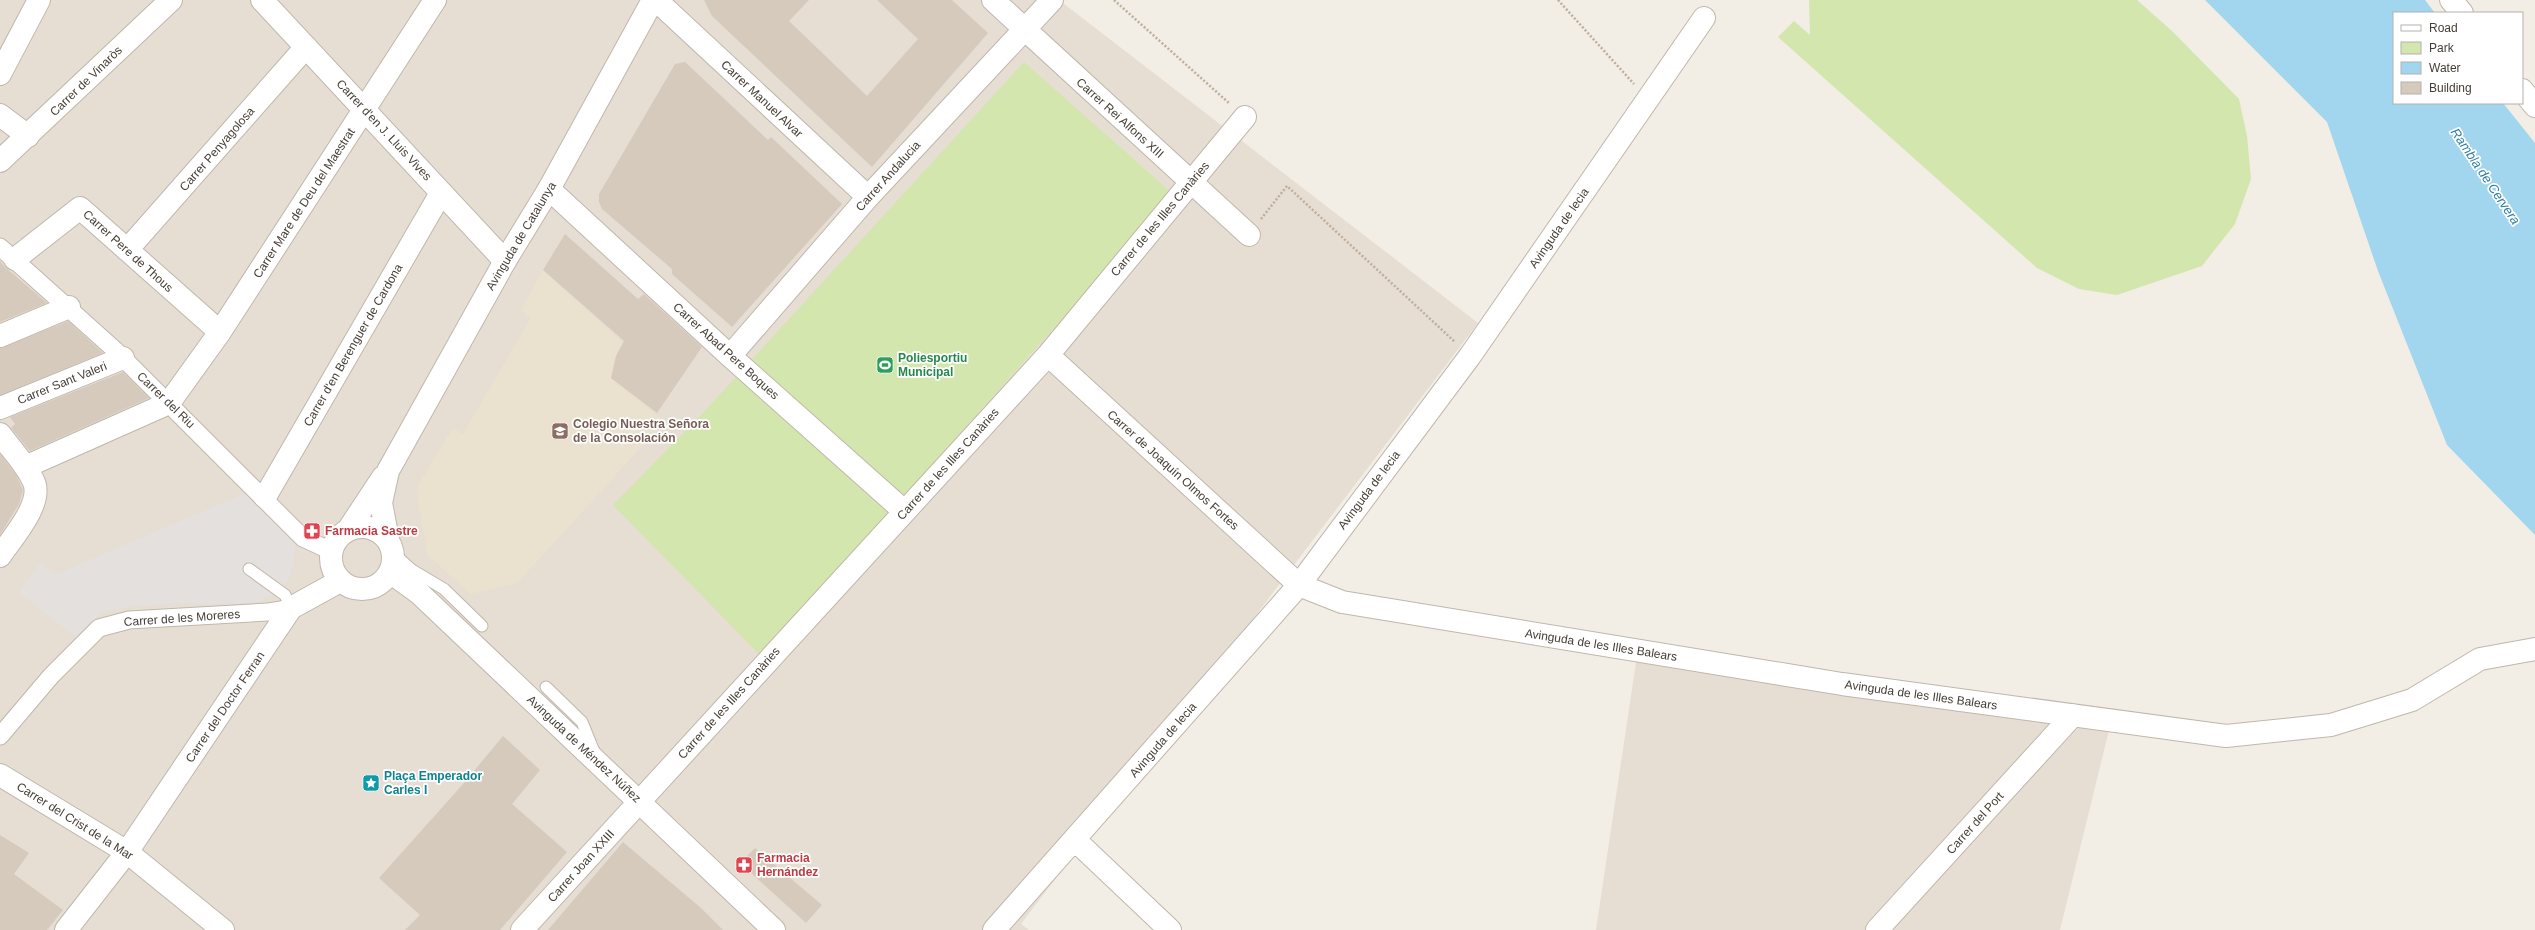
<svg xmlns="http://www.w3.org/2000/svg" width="2535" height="930" font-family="Helvetica,sans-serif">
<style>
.residential{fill:#e6ded3}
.education{fill:#ebe1cf}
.green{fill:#d2e6ae}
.parking{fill:#e3e0dd}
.water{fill:#a1d6ee}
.building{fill:#d6cabd}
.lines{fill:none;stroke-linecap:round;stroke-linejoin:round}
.service-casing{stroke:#c0b7ab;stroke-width:13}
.pedestrian-casing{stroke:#c0b7ab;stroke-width:19}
.minor-casing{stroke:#c0b7ab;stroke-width:24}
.tertiary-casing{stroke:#c0b7ab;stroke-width:24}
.path{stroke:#bfae99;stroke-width:2.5;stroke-dasharray:2 2;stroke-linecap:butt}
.service{stroke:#fff;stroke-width:11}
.pedestrian{stroke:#fff;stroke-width:17}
.minor{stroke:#fff;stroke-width:22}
.tertiary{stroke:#fff;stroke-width:22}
.labels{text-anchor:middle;stroke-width:3.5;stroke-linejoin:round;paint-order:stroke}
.street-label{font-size:12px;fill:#443d35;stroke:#fff}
.leisure-label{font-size:12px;font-weight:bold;fill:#27864d;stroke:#fff;text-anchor:start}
.education-label{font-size:12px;font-weight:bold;fill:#785e54;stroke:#fff;text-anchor:start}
.health-label{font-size:12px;font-weight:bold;fill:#be3a42;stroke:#fff;text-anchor:start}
.culture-label{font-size:12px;font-weight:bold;fill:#0d838f;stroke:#fff;text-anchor:start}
.water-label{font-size:13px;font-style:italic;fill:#2e7ea6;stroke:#fff}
</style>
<rect width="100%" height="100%" fill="#f2ede5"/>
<path class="residential" d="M0 0H1059L1478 323 1021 924 1029 930H0Z
M1638 649 2111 722 2060 930H1596Z"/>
<path class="education" d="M543 270 622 342 616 356 611 379 665 421 517 583 470 594 427 554 416 489 453 428 463 434 531 318 521 310Z"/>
<path class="green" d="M1809 0H2137L2172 31 2239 99 2247 136 2251 179 2235 224 2202 266 2117 295 2079 289 2037 268 1778 37 1794 21 1810 35Z
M1024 62 1173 194 851 556 760 655 613 505 703 413Z"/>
<path class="parking" d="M249 492 286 525 295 545 293 567 288 580 274 594 260 601 240 604 177 603 133 606 100 613 76 637 19 593 40 563 57 574Z"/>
<path class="water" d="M2205 0H2425L2435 13H2394V103H2503L2535 143V535L2447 445 2378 271 2327 122Z"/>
<path class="building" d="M704 0H809L789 21 867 96 918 39 877 0H952L988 33 872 167 712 16Z
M685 62 768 140 771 137 842 204 732 327 672 274V269L602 209 599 202V194L675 64Z
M565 234 638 299 644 294 702 347 657 413 611 378 616 356 624 341 543 270Z
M0 261 5 267 47 303 0 322Z
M68 321 103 353 0 395V348Z
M123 372 149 398 30 451 11 428 15 424 10 417Z
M0 454 16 475 23 490 19 504 0 535Z
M503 736 540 770 512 804 567 852 500 930H405L420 915 379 878 464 783Z
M0 835 29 853 14 874 63 910 47 930H0Z
M623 842 701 908 723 930H548Z
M755 848 822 905 806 923 740 863Z"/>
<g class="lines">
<defs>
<path id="service" d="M393 553 412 570 444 589 482 626
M249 569 285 595 291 608
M546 687 582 722 595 754"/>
<path id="pedestrian" d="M0 247 115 350 303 538 331 551
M0 736 51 676 99 628 129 620 268 612 291 608"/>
<path id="minor" d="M262 0 505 261
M656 0 868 197
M993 0 1249 235
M2451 0 2462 13
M0 74 39 0
M2522 90 2535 106
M0 115 28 136
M0 161 171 0
M549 189 730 356 904 511
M127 250 306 47
M15 259 80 208 220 332
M0 336 69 307
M1048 355 1299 585 1342 602 1842 684 2226 736 2331 725 2412 700 2480 659 2535 649
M730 356 868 197 1052 0
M0 408 123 358
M0 434C11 449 25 463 33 480 45 502 12 538 0 556
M25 467 169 403 220 332 435 0
M265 497 441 193
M0 775 127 852 223 930
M1075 840 1170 930
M522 930 1048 355 1245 117
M994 930 1299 585 1470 356 1704 18
M1877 930 2073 715"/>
<path id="tertiary" d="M331 558a31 31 0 1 1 62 0a31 31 0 1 1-62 0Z
M348 530 383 477
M388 539 381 503 388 471 505 261 549 189 653 0
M390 572 419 593 774 930
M66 930 127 852 291 608 340 581"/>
</defs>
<use href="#service" class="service-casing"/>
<use href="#pedestrian" class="pedestrian-casing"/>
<use href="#minor" class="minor-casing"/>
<use href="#tertiary" class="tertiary-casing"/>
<path class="path" d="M1114 0 1230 104
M1558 0 1634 84
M1261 219 1287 186 1455 342"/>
<use href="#service" class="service"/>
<use href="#pedestrian" class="pedestrian"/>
<use href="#minor" class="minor"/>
<use href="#tertiary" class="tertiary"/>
</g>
<defs>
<symbol id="stadium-square" viewBox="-11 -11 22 22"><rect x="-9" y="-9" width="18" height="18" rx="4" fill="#2e9e5b" stroke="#fff"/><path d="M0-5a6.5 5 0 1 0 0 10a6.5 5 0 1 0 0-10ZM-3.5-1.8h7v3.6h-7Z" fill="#fff"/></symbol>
<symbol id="school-square" viewBox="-11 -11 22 22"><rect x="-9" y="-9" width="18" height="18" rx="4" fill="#8d6e63" stroke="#fff"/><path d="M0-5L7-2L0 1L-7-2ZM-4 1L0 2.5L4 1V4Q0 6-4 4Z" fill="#fff"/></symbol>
<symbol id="pharmacy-square" viewBox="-11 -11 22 22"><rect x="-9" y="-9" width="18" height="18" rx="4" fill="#e0444e" stroke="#fff"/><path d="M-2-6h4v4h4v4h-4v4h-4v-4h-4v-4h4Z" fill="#fff"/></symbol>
<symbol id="sight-square" viewBox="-11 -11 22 22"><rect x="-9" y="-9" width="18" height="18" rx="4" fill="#0f9aa8" stroke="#fff"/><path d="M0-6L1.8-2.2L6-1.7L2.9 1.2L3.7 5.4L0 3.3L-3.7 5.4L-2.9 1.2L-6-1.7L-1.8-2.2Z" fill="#fff"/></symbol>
</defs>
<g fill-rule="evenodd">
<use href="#stadium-square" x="875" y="355" width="20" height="20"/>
<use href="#school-square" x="550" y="421" width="20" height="20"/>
<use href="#pharmacy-square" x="302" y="521" width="20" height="20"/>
<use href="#sight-square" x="361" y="773" width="20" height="20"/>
<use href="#pharmacy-square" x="734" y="855" width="20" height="20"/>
</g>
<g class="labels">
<g class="street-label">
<text transform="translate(86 81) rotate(-44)" y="4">Carrer de Vinaròs</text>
<text transform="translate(762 99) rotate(43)" y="4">Carrer Manuel Alvar</text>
<text transform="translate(1120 118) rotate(42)" y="4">Carrer Rei Alfons XIII</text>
<text transform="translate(384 130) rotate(47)" y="4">Carrer d'en J. Lluis Vives</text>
<text transform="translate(217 149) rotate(-49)" y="4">Carrer Penyagolosa</text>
<text transform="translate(888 176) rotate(-48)" y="4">Carrer Andalucia</text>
<text transform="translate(304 203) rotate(-57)" y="4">Carrer Mare de Deu del Maestrat</text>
<text transform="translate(1160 219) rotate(-50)" y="4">Carrer de les Illes Canàries</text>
<text transform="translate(1559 228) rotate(-55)" y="4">Avinguda de lecia</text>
<text transform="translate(521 236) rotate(-59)" y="4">Avinguda de Catalunya</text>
<text transform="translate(128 251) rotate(42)" y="4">Carrer Pere de Thous</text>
<text transform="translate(353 345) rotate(-60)" y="4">Carrer d'en Berenguer de Cardona</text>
<text transform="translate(726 351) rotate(42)" y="4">Carrer Abad Pere Boques</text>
<text transform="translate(62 383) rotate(-22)" y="4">Carrer Sant Valeri</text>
<text transform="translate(166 400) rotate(44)" y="4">Carrer del Riu</text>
<text transform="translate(948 464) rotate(-48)" y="4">Carrer de les Illes Canàries</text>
<text transform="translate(1173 470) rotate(42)" y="4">Carrer de Joaquín Olmos Fortes</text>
<text transform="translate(1369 490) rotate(-53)" y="4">Avinguda de lecia</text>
<text transform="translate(182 618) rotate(-4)" y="4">Carrer de les Moreres</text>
<text transform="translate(1601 645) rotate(9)" y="4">Avinguda de les Illes Balears</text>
<text transform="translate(1921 695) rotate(8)" y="4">Avinguda de les Illes Balears</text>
<text transform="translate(729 703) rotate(-48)" y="4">Carrer de les Illes Canàries</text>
<text transform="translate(225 707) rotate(-56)" y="4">Carrer del Doctor Ferran</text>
<text transform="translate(1163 740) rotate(-49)" y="4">Avinguda de lecia</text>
<text transform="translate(584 749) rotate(43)" y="4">Avinguda de Méndez Núñez</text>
<text transform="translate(75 821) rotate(32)" y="4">Carrer del Crist de la Mar</text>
<text transform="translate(1975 823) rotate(-48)" y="4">Carrer del Port</text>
<text transform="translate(581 866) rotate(-48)" y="4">Carrer Joan XXIII</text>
</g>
<g class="leisure-label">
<text x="898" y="362">Poliesportiu<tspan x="898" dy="14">Municipal</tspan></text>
</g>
<g class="education-label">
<text x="573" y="428">Colegio Nuestra Señora<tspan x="573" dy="14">de la Consolación</tspan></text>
</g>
<g class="health-label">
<text x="325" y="535">Farmacia Sastre</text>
<text x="757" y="862">Farmacia<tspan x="757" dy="14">Hernández</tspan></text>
</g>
<g class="culture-label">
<text x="384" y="780">Plaça Emperador<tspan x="384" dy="14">Carles I</tspan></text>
</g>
<g class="water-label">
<text transform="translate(2486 176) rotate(56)" y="5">Rambla de Cervera</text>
</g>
</g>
<rect x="2393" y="12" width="130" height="92" fill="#ffffff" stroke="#b4b1ae"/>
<rect x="2401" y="25" width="20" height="6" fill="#ffffff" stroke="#b4b1ae"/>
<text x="2429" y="32" font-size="12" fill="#443d35">Road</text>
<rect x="2401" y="42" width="20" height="12" fill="#d2e6ae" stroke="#b4b1ae"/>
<text x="2429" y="52" font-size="12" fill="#443d35">Park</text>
<rect x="2401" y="62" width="20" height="12" fill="#a1d6ee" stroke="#b4b1ae"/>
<text x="2429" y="72" font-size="12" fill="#443d35">Water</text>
<rect x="2401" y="82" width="20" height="12" fill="#d6cabd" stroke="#b4b1ae"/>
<text x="2429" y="92" font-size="12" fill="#443d35">Building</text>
</svg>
